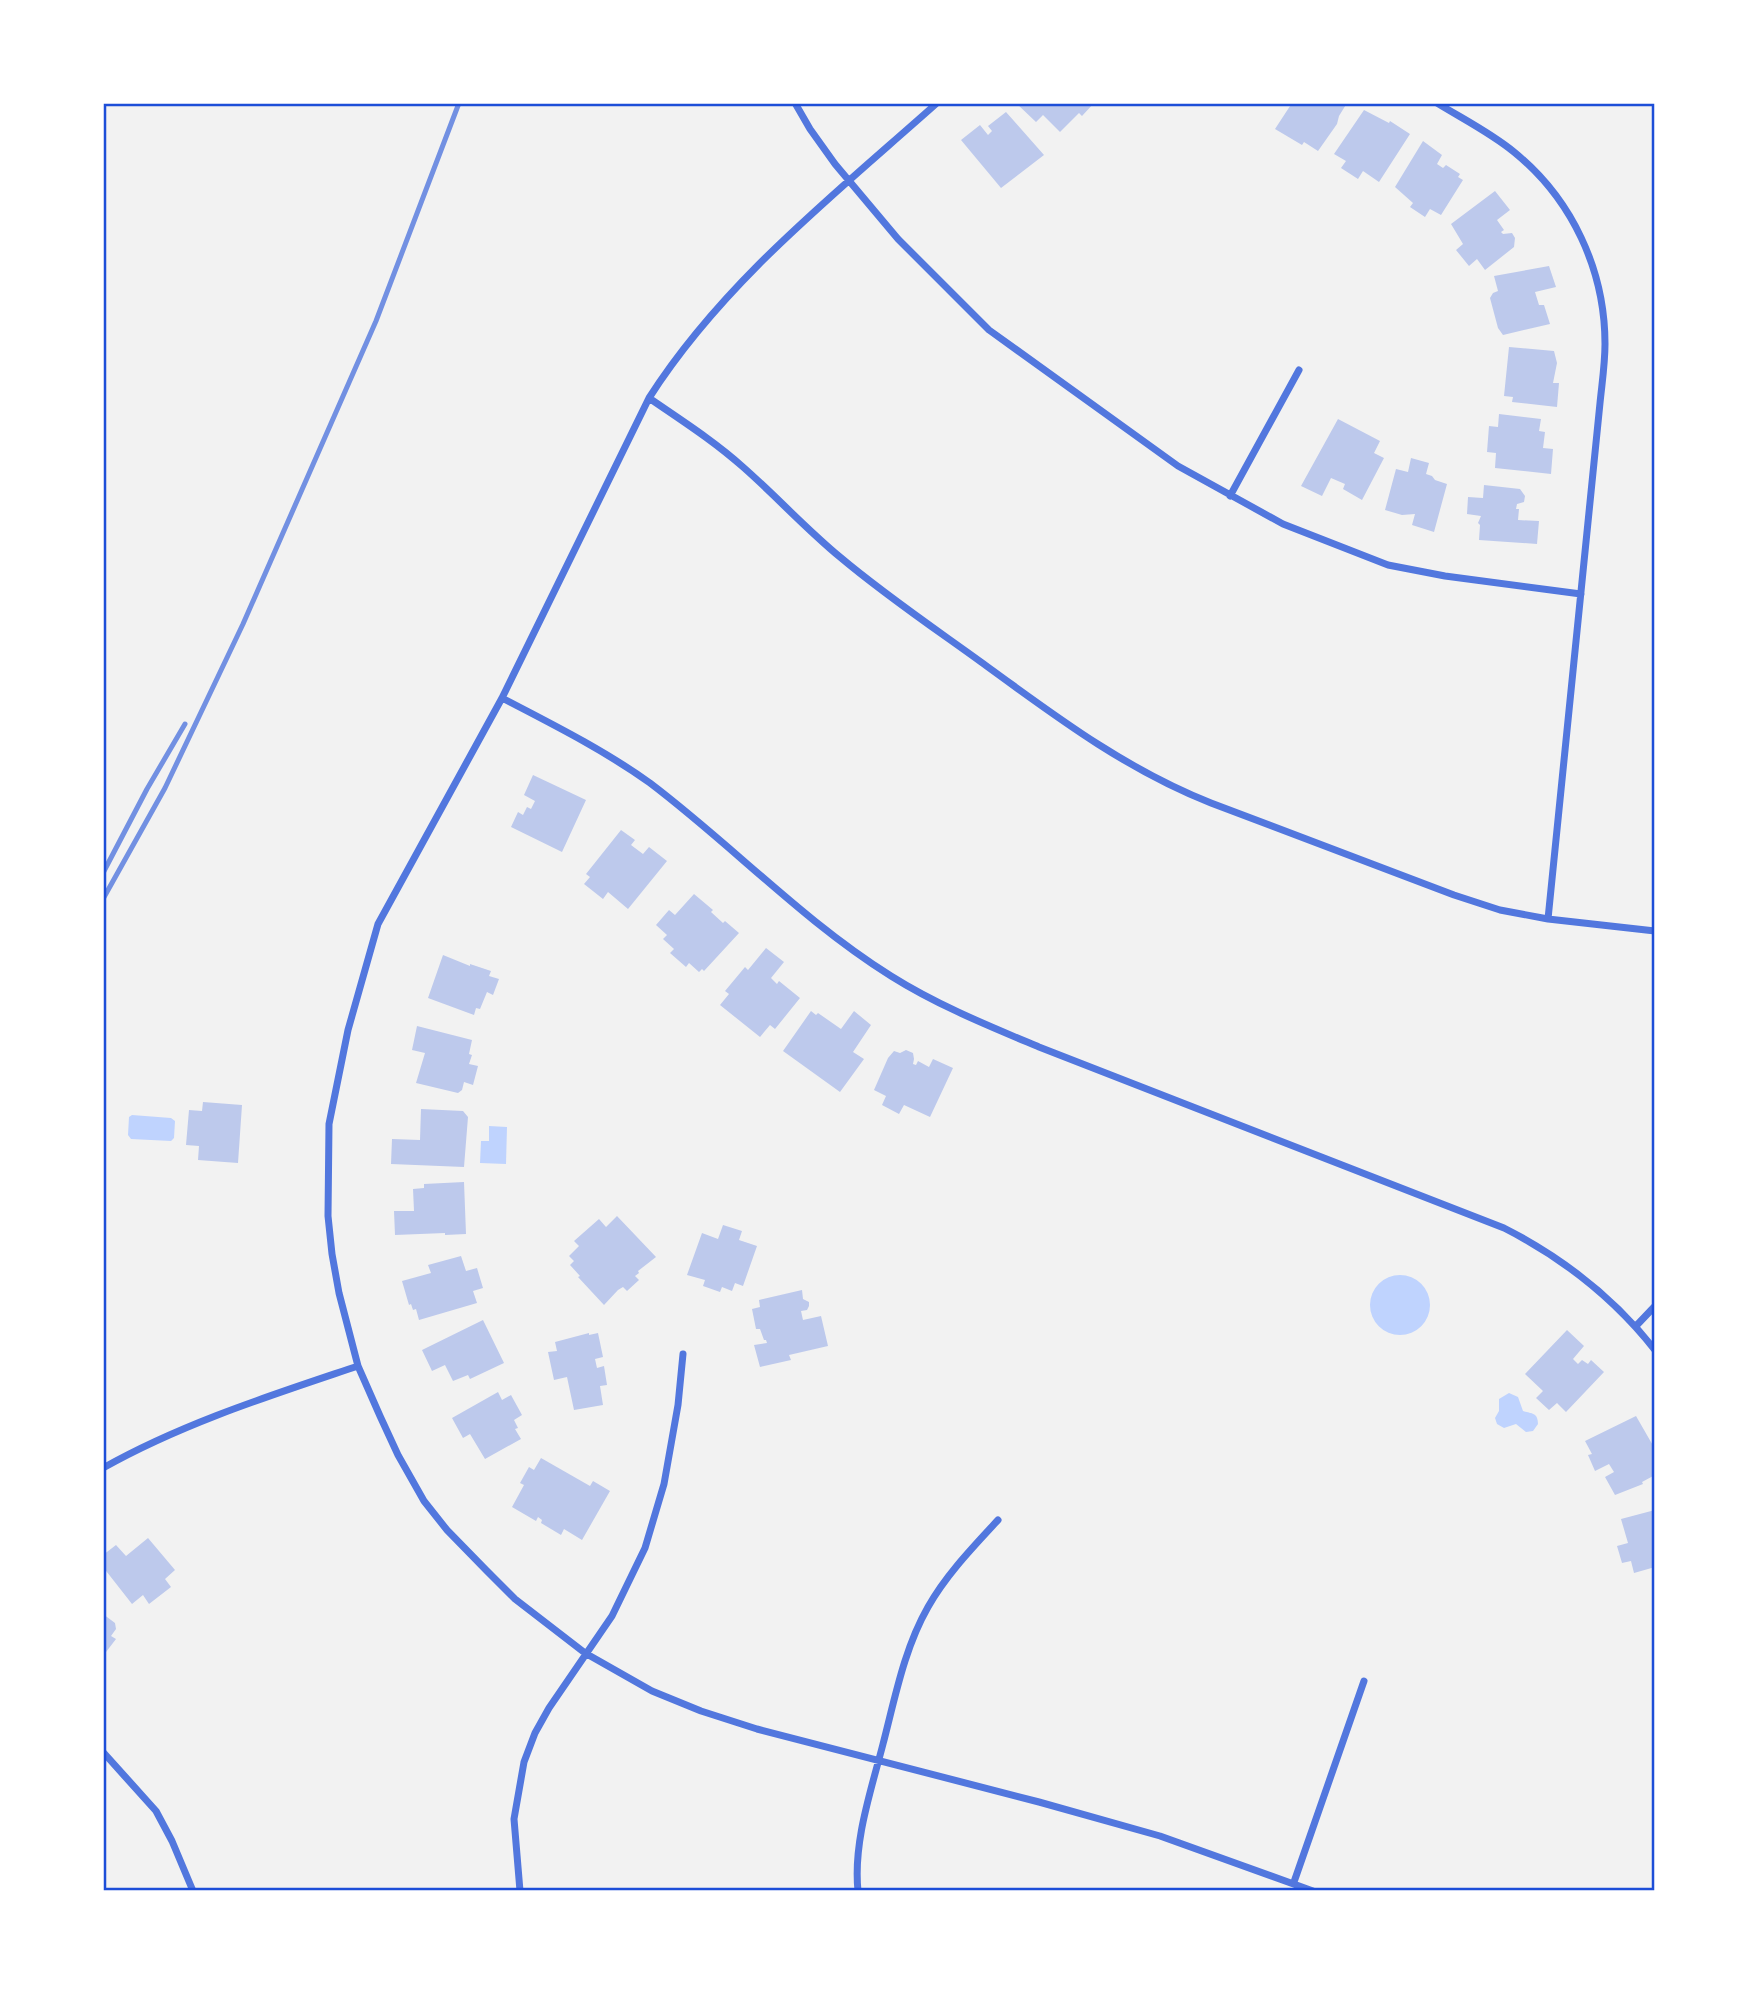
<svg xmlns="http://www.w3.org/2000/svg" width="1758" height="1994" font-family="Lato,sans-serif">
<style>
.water{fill:#bfd3fe}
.building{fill:#bdc9ec}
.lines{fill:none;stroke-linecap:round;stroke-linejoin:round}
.minor{stroke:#5277de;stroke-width:7}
.rail{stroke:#7290e2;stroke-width:5}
.neatline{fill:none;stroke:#1d4ed8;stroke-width:2.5}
</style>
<rect width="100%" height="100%" fill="#f2f2f2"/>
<path class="water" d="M132 1115 171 1118 175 1121 174 1138 171 1141 131 1139 128 1135 129 1117Z
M489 1126 507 1127 506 1164 480 1163 481 1141H489Z
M1370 1305a30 30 0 1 1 60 0a30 30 0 1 1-60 0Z
M1509 1393 1518 1397 1523 1411C1531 1414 1538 1412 1538 1424L1533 1431 1526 1432 1516 1424 1504 1428 1497 1424 1495 1418 1499 1411V1399Z"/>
<path class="building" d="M1016 103H1094L1082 116 1079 113 1060 132 1043 115 1036 122Z
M1292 103H1347L1339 116 1337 124 1318 151 1304 142 1302 145 1275 129Z
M1364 110 1389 123 1390 121 1410 134 1379 182 1363 171 1358 179 1341 168 1346 161 1334 154Z
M1006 112 1044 155 1001 188 961 140 980 125 988 135 992 131 988 126Z
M1423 141 1442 155 1437 164 1443 168 1446 165 1460 174 1458 177 1463 180 1441 215 1430 209 1425 217 1410 207 1413 203 1395 187Z
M1495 191 1510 210 1497 220 1504 230 1501 232 1503 234 1512 233 1515 238 1514 247 1485 270 1477 259 1469 266 1456 250 1463 244 1451 224Z
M1549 266 1556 287 1535 292 1539 305H1544L1550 324 1503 335 1498 328 1490 298 1493 293 1498 291 1494 276Z
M1509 347 1554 351 1557 363 1553 383H1559L1557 407 1512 402 1513 397 1504 396Z
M1499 414 1541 419 1539 431 1545 432 1543 448 1553 449 1551 474 1495 468 1496 453 1487 452 1489 426 1498 427Z
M1338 419 1380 441 1374 453 1384 458 1362 500 1343 489 1345 484 1331 478 1322 496 1301 486Z
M1411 458 1429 463 1426 474 1432 476 1435 480 1447 484 1434 532 1412 525 1415 514 1402 515 1385 510 1396 469 1408 472Z
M1484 485 1520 489 1525 496 1524 502 1517 504 1516 509H1519L1518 520 1539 521 1537 544 1479 540 1480 525 1478 523 1481 516 1467 514 1468 497 1483 498Z
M533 775 586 800 562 852 511 827 518 812 523 815 527 807 531 809 535 801 524 795Z
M621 830 635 840 631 845 643 854 649 847 667 861 628 909 608 892 603 899 584 884 590 877 586 874Z
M694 894 713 910 711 912 723 923 725 921 739 933 704 971 702 969 699 972 689 963 686 967 670 953 674 949 663 939 667 935 656 925 669 910 675 915Z
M766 948 784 962 771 978 777 984 779 981 800 998 775 1029 770 1025 760 1037 720 1005 729 994 725 991 745 967 748 970Z
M443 955 470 966V964L491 971 489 976 499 979 493 995 487 992 480 1009 476 1008 474 1015 428 998Z
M811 1011 816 1015 818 1013 841 1029 854 1011 871 1025 853 1052 864 1059 840 1092 783 1051Z
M417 1026 472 1040 469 1054 472 1055 469 1064 478 1066 473 1085 464 1082 462 1090 458 1093 416 1083 425 1053 412 1050Z
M906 1050 913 1053 914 1059 913 1064 916 1065 918 1061 929 1067 933 1059 953 1068 930 1117 904 1105 899 1114 882 1105 886 1096 874 1090 888 1058 894 1051 900 1053Z
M203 1102 242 1105 238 1163 198 1160 199 1146 186 1145 189 1110 202 1111Z
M421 1109 463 1111 468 1117 464 1167 391 1164 392 1139 420 1140Z
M464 1182 466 1234 445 1235V1233L395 1235 394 1211H414L413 1189 424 1188V1184Z
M617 1216 656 1257 638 1271 639 1273 635 1276 639 1280 627 1291 623 1287 618 1290 604 1305 578 1277 580 1276 570 1265 574 1261 569 1256 579 1246 574 1241 599 1219 606 1227Z
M723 1225 742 1231 739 1240 757 1246 743 1286 735 1283 732 1291 722 1287 720 1292 703 1286 705 1280 687 1275 702 1233 718 1239Z
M461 1256 466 1271 477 1268 483 1288 473 1291 477 1303 419 1320 416 1309 413 1310 411 1304 409 1305 402 1281 431 1273 428 1265Z
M802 1290 803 1299 809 1302V1306L807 1310 801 1311 803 1320 821 1316 828 1346 789 1355 791 1360 760 1367 754 1345 767 1343 766 1340H764L760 1329H756L752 1309 760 1307 759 1300Z
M483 1320 504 1363 470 1379 468 1375 453 1381 445 1365 432 1371 422 1350Z
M1567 1330 1584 1346 1573 1359 1578 1364 1582 1360 1588 1364 1591 1360 1604 1372 1566 1412 1557 1403 1549 1410 1536 1398 1543 1391 1525 1374Z
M589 1333V1335L598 1333 603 1357 595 1359 597 1368 604 1366 607 1385 600 1386 603 1405 574 1410 567 1377 554 1380 548 1352 557 1351 555 1342Z
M498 1392 502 1400 511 1395 522 1415 514 1420 518 1428 515 1429 521 1439 485 1459 470 1434 463 1438 452 1418Z
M1636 1416 1655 1449V1475L1642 1482 1643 1484 1615 1495 1605 1477 1614 1472 1609 1464 1595 1471 1588 1455 1592 1454 1585 1441Z
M541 1458 590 1486 593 1481 610 1491 582 1540 564 1529 561 1535 541 1523 542 1520 538 1517 536 1521 512 1507 524 1485 520 1483 529 1467 534 1470Z
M1655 1510V1567L1634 1573 1631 1561 1622 1563 1617 1546 1628 1543 1621 1519Z
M148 1538 175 1570 165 1579 171 1587 149 1604 143 1595 132 1604 103 1567V1555L116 1545 126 1556Z
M103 1614 115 1623 116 1629 111 1636 116 1639 103 1656Z"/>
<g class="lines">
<path class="minor" d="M795 103 810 129 835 164 898 239 989 330 1178 466 1283 524 1388 565 1445 576 1581 594
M937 103C835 194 723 282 649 398L502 698 378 924 348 1030 329 1124 328 1216 332 1254 339 1293 358 1366 380 1416 398 1455 424 1501 447 1530 486 1570 515 1599 585 1653 652 1691 701 1711 757 1729 1039 1802 1160 1836 1313 1891
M1437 103C1463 119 1491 133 1514 152 1572 199 1605 270 1605 344 1605 364 1602 383 1600 403L1548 919
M649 398C681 420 714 441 743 467 776 496 806 529 840 557 885 595 934 628 981 662 1055 716 1125 769 1211 803L1454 895 1500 910 1548 919 1655 931
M1230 496 1299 370
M502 698C552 724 604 750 650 783 732 845 803 921 891 976 937 1005 989 1026 1039 1047L1504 1228C1563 1258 1614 1298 1655 1350
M1636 1326 1655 1306
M103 1468C183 1423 272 1395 358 1366
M103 1752 156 1811 172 1841 193 1891
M1294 1882 1364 1681
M520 1891 514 1819 524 1762 535 1733 549 1708 612 1616 645 1548 664 1484 678 1405 683 1354
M858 1891C853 1842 871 1791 883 1744 895 1698 904 1649 928 1607 946 1575 973 1547 998 1520"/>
<path class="rail" d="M103 873 147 789 185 724
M103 899 165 788 243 624 376 321 459 103"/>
</g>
<rect width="1758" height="1994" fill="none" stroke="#ffffff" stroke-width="210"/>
<rect x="105" y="105" width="1548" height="1784" class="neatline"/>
</svg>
